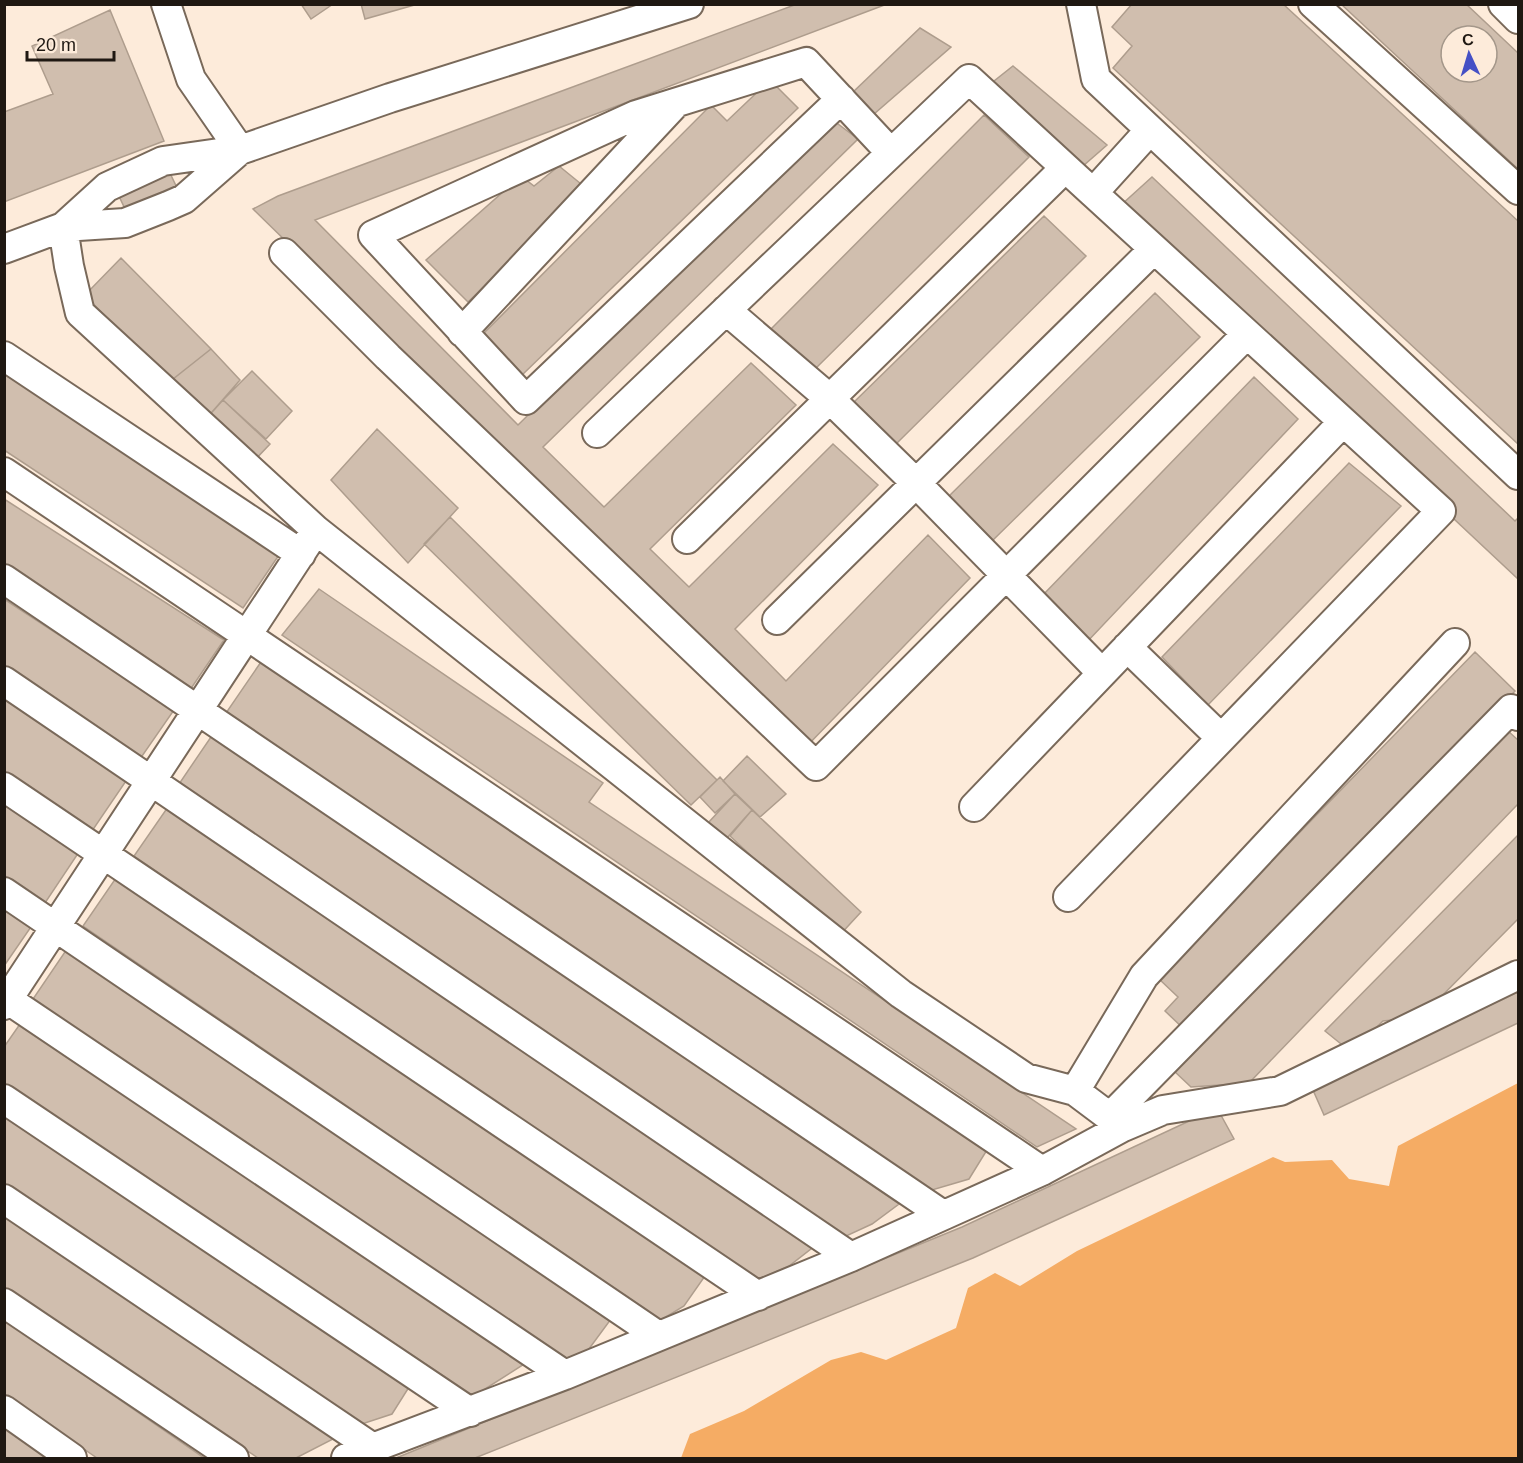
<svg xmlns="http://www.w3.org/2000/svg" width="1523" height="1463" font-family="Helvetica,sans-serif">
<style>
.forest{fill:#f5ac64}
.building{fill:#d0beae;stroke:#ae9d8d;stroke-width:1.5;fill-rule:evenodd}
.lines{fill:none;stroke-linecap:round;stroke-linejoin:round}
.minor-casing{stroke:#79695a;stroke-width:32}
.minor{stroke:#fff;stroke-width:28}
</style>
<rect width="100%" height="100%" fill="#fdebda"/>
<path class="forest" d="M1518 1083V1458H681L690 1434 744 1411 831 1360 861 1352 886 1360 956 1328 968 1288 995 1273 1020 1286 1077 1251 1273 1157 1285 1162 1332 1160 1349 1179 1389 1186 1398 1146Z"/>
<path class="building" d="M301 4H333L311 19Z
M361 4H418L365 19Z
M797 4H887L315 220 518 425 830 118 858 139 543 447 604 507 751 363 796 405 650 549 689 587 833 444 878 485 735 629 786 681 928 535 970 578 805 748 253 209 278 196Z
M1132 4H1283L1518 221V444L1113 68 1132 46 1112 27Z
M1341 4H1466L1518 53V169ZM1451 36H1487V72H1451Z
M110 10 164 141 4 202V112L53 94 32 46Z
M920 28 951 47 874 114 851 94Z
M1013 66 1107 145 1083 166 989 85Z
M770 80 798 108 521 376 479 338 711 105 727 121Z
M984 115 1029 157 809 375 768 332Z
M559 166 586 188 468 302 426 260 521 176 534 186Z
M168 169 178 190 127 213 117 192Z
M1152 177 1515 521 1518 518V579L1120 206Z
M1044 216 1086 256 893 447 852 404Z
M121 258 211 349 168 383 85 295Z
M1155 293 1200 337 989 544 945 500Z
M211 349 240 380 205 420 168 383Z
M252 371 292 411 266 439 223 400Z
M4 373 279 555 243 608 4 450Z
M1254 377 1298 419 1086 643 1041 597Z
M223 400 270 444 252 463 205 420Z
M377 429 458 508 408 563 331 480Z
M1349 463 1401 506 1208 705 1162 657Z
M4 499 224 640 190 690 4 566Z
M450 517 717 780 691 805 424 544Z
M319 589 603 783 589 802 1076 1129 1037 1147 282 635Z
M4 599 174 710 140 759 4 666Z
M1475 652 1515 691 1186 1031 1165 1011 1178 997 1158 978Z
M263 659 987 1150 969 1179 932 1190 226 713Z
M4 699 126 781 92 831 4 772Z
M1508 731 1518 740V804L1249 1083 1191 1087 1173 1070Z
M213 734 899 1204 872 1224 842 1238 179 784Z
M747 756 786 794 760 817 723 781Z
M720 777 735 794 715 813 700 797Z
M735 794 752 810 726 839 708 823Z
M4 802 79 852 45 903 4 875Z
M170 804 816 1245 789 1266 755 1281 134 856Z
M752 810 861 912 838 937 730 836Z
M1518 835V919L1421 1017 1383 1021 1351 1052 1325 1031Z
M118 875 705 1276 684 1306 661 1320 83 926Z
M4 905 33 924 4 966Z
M69 946 614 1315 583 1357 566 1359 33 999Z
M1518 992V1023L1324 1115 1313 1090Z
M20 1024 529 1361 474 1396 4 1084V1047Z
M1217 1108 1234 1139 973 1258 475 1458H396L962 1227Z
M4 1112 411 1384 392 1414 362 1424 4 1184Z
M4 1214 337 1437 296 1458H258L4 1288Z
M4 1320 204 1458H97L4 1394Z
M4 1423 57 1458H4Z"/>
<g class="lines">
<defs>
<path id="minor" d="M166 4 191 79 240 150 390 98 689 4
M1081 4 1096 79 1518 475
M1313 4 1518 190
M1503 4 1518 19
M841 99 526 400 373 235 636 115 806 62 891 153
M63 227 107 187 163 161 240 150
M4 249 63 227 125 223 168 206 184 199 240 150
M284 253 388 357 816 766 1247 334
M726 310 830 399 916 483 1102 673
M462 332 676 103
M4 356 301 554
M597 433 969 79 1093 193
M4 472 1042 1171
M316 530 901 994 1026 1078 1075 1091 1123 1127
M687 539 1065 168
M4 579 943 1215
M777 620 1154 249
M1127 647 1221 738
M4 681 851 1257
M4 787 758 1296
M974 807 1343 422
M4 892 657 1335
M1068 897 1441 511 1093 193 1150 130
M4 997 565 1375
M4 1005 316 530 80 313 69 266 63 227
M1075 1091 1144 976 1455 643
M4 1099 470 1412
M1110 1117 1511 709 1518 716
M4 1199 373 1448
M4 1303 234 1458
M4 1410 72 1458
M346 1458 565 1375 851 1257 1042 1171 1123 1127 1163 1110 1280 1091 1518 975"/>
</defs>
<use href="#minor" class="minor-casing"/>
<use href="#minor" class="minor"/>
</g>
<rect width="1523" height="1463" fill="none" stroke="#1f1812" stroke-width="12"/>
<g transform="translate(1469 54) rotate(356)"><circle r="28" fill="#fdebda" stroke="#a4978a" stroke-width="1.5"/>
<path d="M0-4.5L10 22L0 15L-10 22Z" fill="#4550c5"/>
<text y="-9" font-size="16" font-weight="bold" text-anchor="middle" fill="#1f1812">С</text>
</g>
<path d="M27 51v9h87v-9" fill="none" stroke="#1f1812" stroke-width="3"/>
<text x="36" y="51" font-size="18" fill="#1f1812" stroke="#fdebda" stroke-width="4.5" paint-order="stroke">20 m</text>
</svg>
